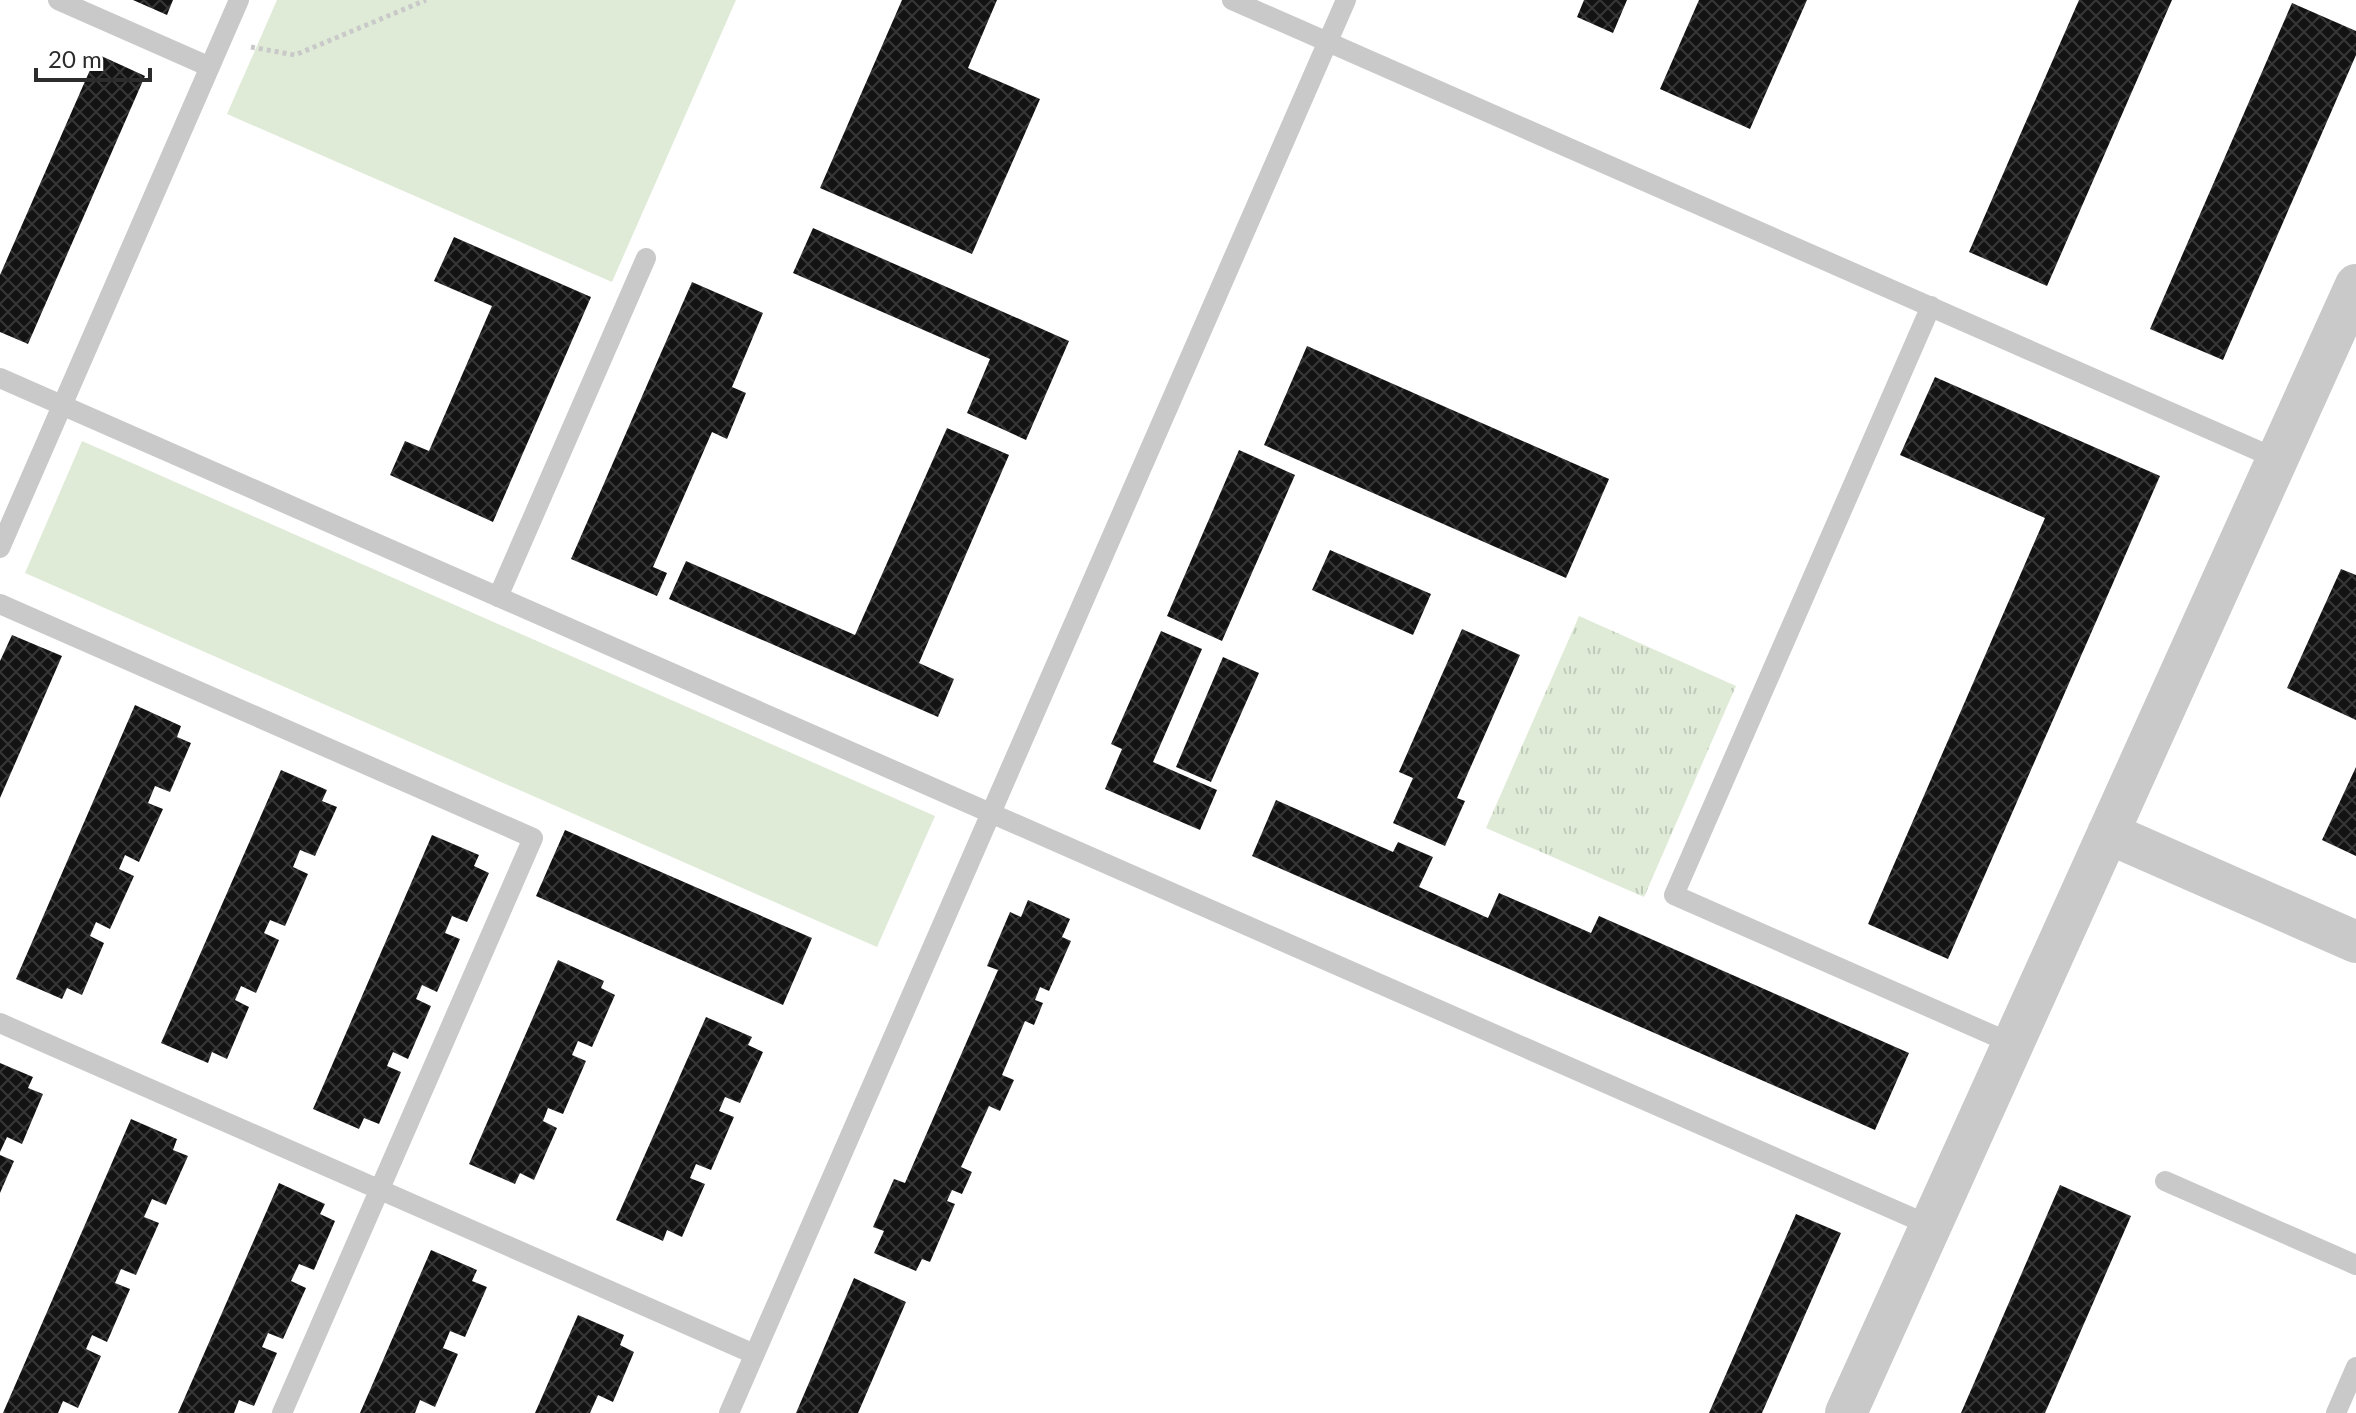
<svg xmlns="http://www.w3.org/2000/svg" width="2356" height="1413" font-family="Lato,sans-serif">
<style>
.grass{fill:url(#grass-tufts)}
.garden{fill:#dfebd7}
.building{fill:url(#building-cross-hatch)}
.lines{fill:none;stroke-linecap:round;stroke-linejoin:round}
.path{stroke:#c9c9c9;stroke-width:5;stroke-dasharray:4 4;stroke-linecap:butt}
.service{stroke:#c9c9c9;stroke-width:20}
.minor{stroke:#c9c9c9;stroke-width:42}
</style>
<defs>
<pattern id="grass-tufts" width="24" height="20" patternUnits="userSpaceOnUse" patternTransform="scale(2)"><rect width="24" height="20" fill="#dfebd7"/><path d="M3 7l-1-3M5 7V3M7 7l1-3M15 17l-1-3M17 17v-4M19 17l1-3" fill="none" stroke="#c0cab9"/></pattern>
<pattern id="building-cross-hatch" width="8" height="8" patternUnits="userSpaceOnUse" patternTransform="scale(2)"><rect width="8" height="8" fill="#131313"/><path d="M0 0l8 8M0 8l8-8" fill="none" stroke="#363636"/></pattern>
</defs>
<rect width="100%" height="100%" fill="#fff"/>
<path class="grass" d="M1579 616 1736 686 1644 897 1486 828Z"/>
<path class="garden" d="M277 0H736L612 282 227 114Z
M82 441 935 816 877 947 25 573Z"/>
<path class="building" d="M133 0H173L167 15Z
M902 0H997L968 68 1040 99 972 254 820 188Z
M1584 0H1627L1613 33 1577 17Z
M1699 0H1807L1750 129 1660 89Z
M2079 0H2172L2047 286 1969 252Z
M2292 3 2356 31V55L2223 360 2150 329Z
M97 54 145 76 28 344 0 332V275Z
M813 228 1069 341 1026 440 967 413 990 359 793 273Z
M454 237 591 297 493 522 390 475 405 441 429 451 492 306 434 281Z
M692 282 763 313 732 387 746 393 727 439 712 432 653 567 667 573 657 596 571 559Z
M1307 346 1609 479 1566 578 1264 445Z
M1935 377 2160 476 1948 959 1868 924 2045 518 1900 455Z
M947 428 1009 455 919 663 954 679 938 717 669 599 686 561 855 635Z
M1239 450 1295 475 1222 641 1167 616Z
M1330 550 1431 594 1413 635 1312 590Z
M2341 569 2356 575V720L2287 688Z
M1462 629 1520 655 1457 798 1465 801 1445 846 1393 823 1413 778 1399 772Z
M1161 631 1202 649 1153 762 1217 790 1200 830 1105 789 1122 749 1111 744Z
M12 635 62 656 0 798V661Z
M1223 657 1259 673 1211 782 1176 767Z
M135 705 181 726 177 737 191 743 170 792 155 786 148 803 163 809 139 862 125 855 119 869 134 876 110 929 96 922 90 936 104 943 82 995 67 988 62 999 16 979Z
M2356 767V856L2322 840Z
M281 770 327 790 322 801 337 807 315 856 300 850 293 867 308 874 285 926 270 920 264 933 279 940 256 993 241 986 235 1000 249 1007 227 1059 212 1052 208 1063 161 1043Z
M1276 800 1393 852 1398 842 1433 857 1419 887 1488 918 1499 893 1591 933 1599 916 1909 1053 1875 1130 1252 856Z
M565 830 812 938 783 1005 536 896Z
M432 835 479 855 474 866 489 873 467 922 452 916 445 933 460 939 437 992 422 985 416 999 431 1006 408 1059 393 1052 387 1066 401 1072 379 1124 364 1118 359 1129 313 1109Z
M1028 900 1070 919 1062 937 1071 941 1049 991 1040 987 1035 1000 1043 1003 1034 1025 1025 1021 1002 1075 1014 1080 1000 1111 989 1106 961 1167 972 1172 962 1194 952 1190 947 1201 955 1204 930 1262 922 1259 916 1271 874 1253 884 1231 873 1227 894 1179 905 1183 998 970 987 966 1010 912 1021 917Z
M558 960 604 981 601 988 615 995 592 1047 578 1041 572 1055 586 1061 563 1114 548 1108 543 1121 557 1128 534 1180 520 1173 515 1184 469 1164Z
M706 1017 752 1037 748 1045 763 1052 740 1103 725 1097 719 1111 734 1117 711 1170 696 1164 690 1178 705 1184 682 1237 667 1230 663 1241 616 1220Z
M0 1063 33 1077 28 1088 43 1094 22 1144 7 1137 0 1152Z
M131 1119 177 1139 173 1150 188 1156 166 1205 152 1199 144 1217 159 1223 136 1275 121 1269 115 1283 130 1289 107 1342 92 1335 86 1349 101 1356 78 1408 63 1401 58 1413H3Z
M0 1155 14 1161 0 1193Z
M279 1183 325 1204 320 1214 335 1221 314 1270 299 1264 291 1281 306 1288 283 1339 268 1333 262 1347 277 1353 254 1406 239 1400 234 1413H178Z
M2060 1185 2131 1216 2045 1413H1961Z
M1796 1214 1841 1233 1762 1413H1709Z
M431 1250 477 1270 472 1281 487 1287 465 1337 450 1331 443 1348 458 1354 435 1407 420 1400 415 1413H360Z
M854 1278 906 1302 858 1413H796Z
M578 1315 624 1335 620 1345 634 1352 613 1402 598 1395 590 1413H535Z"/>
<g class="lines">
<path class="path" d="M251 47 295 55 426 0"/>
<path class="service" d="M58 0 210 67
M1232 0 2277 459
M1931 306 1674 895 2013 1044
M0 378 1931 1226
M0 548 239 0
M498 597 646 258
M0 604 533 838 282 1413
M0 1023 754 1354
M2165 1181 2356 1265
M729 1413 1346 0
M2336 1413 2356 1367"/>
<path class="minor" d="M2108 833 2356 942
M1846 1413 2356 285"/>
</g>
<path d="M36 68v12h114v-12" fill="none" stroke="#2c2c2c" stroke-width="4"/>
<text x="48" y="68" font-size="24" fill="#2c2c2c" stroke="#ffffff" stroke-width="6" paint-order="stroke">20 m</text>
</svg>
